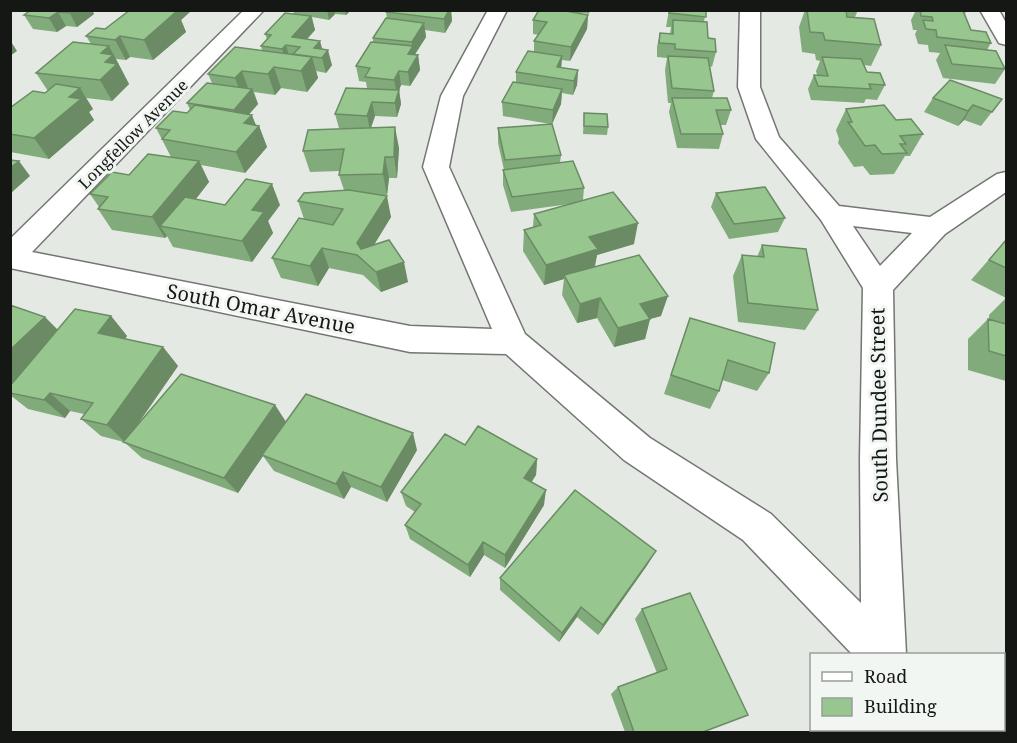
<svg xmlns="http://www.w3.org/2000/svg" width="1017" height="743" font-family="'Noto Serif',serif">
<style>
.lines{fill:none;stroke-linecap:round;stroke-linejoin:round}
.minor-casing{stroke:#737672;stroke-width:3}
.minor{fill:#fff;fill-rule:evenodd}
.wall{fill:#82ab7b}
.shaded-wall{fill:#6a8b64}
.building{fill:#97c78f;stroke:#6a8b64;stroke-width:1.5}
.labels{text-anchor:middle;stroke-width:6;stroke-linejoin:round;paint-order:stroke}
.far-street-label{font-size:16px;fill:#151715;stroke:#f2f6f2}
.street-label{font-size:20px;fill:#151715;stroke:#f2f6f2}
</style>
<rect width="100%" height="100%" fill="#e5e9e4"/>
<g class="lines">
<defs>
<path id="minor" d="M244 10H264L32 252 410 326 492 329 423 167 441 96 488 10H507L463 96 449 167 525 334 650 438 771 514 861 603 860 459 863 288 821 220 756 139 738 87 740 10H760V87L779 137 839 206 930 217 997 174 1006 172V192L945 234 893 290 896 459 906 654H852L743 540 624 460 506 354 410 352 10 268V239ZM853 226 912 233 880 266Z
M980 10H999L1006 23V45L999 43Z
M864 730H910L911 732H865Z"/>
</defs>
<use href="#minor" class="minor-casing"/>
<use href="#minor" class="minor"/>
</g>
<path class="wall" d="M31 10H92L94 14 77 27 66 26 57 32 33 29 24 15Z
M125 10H192L181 20 186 32 153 60 130 57 126 60 116 59 129 84 112 101 86 98 93 109 89 112 94 120 49 159 10 152V108L45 93 48 91 36 73 91 44 86 36 105 29 127 13Z
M293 10H351L346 15 335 14 329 20 312 17 315 30 307 39 323 49 332 65 326 73 316 71 318 78 307 92 281 88 275 95 254 92 258 104 249 114 256 125 259 126 267 147 245 173 201 165 209 182 196 199 225 205H280L268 221 273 233 252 262 173 247 167 236 165 238 112 230 98 209 99 207 90 194 129 175 171 157 156 128 187 113 190 110 187 103 212 83 208 74 262 50 261 46 267 39 265 34 294 14Z
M387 10H451L452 21 445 33 425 30 426 37 414 55H418L420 70 410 86 401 85 399 90 401 104 397 117 375 116 371 128 399 148 397 178H389L387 195H380L391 217 374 245 408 282 381 292 363 275 329 268 318 286 281 278 272 258 304 219 298 201 344 190 339 175 340 171 310 172 303 151 345 129 339 128 335 114 367 88 366 82 359 81 356 66 373 42V38L387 18 386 12Z
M539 10H590L589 14 582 13V14L588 15 587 29 570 61 562 60 561 68 578 70 577 85 573 95 562 93 561 104 552 124 561 155 560 163 584 188 583 200 634 244 597 255 595 267 661 316 650 319 645 339 614 347 597 318 577 323 562 295 564 279 544 285 523 251 524 230 533 227 534 214 570 204 511 212 503 185V170H504L498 143V128L550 124 503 116 502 102 516 82V72L534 52V41L539 35 533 34V20Z
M669 10H706L704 22 708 38 716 52 712 67 710 66 714 91 712 98 731 110 726 125H720L723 134 719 149 677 148 669 112 671 103H668L665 70 667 58 657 57V47L660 33 670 34 671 27H666Z
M805 10H858L855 17 881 45 871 66 864 65 867 72 885 85 877 100 866 99 864 103 811 100 808 89 814 75H817L816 71 820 61 816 60 815 54 802 52 799 27Z
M916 10H967L965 14 971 30 991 43 987 50 1005 69 995 84 943 78 936 60 940 53 929 52 928 45 918 44 915 34 917 30H913L911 20Z
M933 98 1002 99 981 126 964 120 958 126 924 112Z
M846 109 896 120 923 134 910 156H905L894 174 870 175 863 166 854 167 838 143 839 139 836 130Z
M584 113 608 127 607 135 583 134Z
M716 193 785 218 778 232 729 239 711 207Z
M1006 240V381L968 370V339L988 319H989V315L1006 298 971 280Z
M762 245 818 310 805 330 738 322 733 276 742 255 757 257Z
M10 305 58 330 111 316 127 336 125 339 163 347 178 366 134 430 275 405 286 422 417 450 387 502 351 487 344 499 274 471 263 456 238 493 142 458 124 442 101 436 81 419 84 414 70 411 65 418 28 409 10 395Z
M690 318 769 373 757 391 722 380 719 391 710 409 664 394Z
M465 445 537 459 536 475 531 482 544 505 505 568 484 555 470 577 410 539 405 525 415 512 406 506 401 492Z
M648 564 598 635 577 617 559 642 500 590V578Z
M642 609 703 732H625L611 694 618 687 657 673 635 619Z"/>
<path class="shaded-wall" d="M73 10H92L94 14 77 27 70 13Z
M173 10H192L181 20 186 32 153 60 144 40 174 14Z
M327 10H334L335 14 329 20Z
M345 10H351L346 15Z
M449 10H451L452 21 445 33 444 19Z
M58 12 66 26 57 32 49 18Z
M588 15 587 29 570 61 571 47Z
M311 16 315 30 300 47 292 37Z
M424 23 426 37 414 56 418 55 420 70 410 86 408 72V54L412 47V42Z
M120 36 130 57 126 60 115 40Z
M10 40 17 51 10 56Z
M320 41 324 55 314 48Z
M286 45 290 59 287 63 282 49Z
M109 46 129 84 112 101 100 80 101 53Z
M328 50 332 65 326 73 322 58Z
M562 56 561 70 557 67Z
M312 57 318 78 307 92 301 71Z
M274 67 281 88 275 95 268 74Z
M578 70 577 85 573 95 574 81Z
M242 71 249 91 243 99 235 78Z
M399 71 401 85 399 90 401 104 397 117 395 103 397 94 394 80Z
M80 88 93 109 89 112 94 120 49 159 34 138 69 97Z
M252 89 258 104 240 125 234 110Z
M562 89 561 104 552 124 553 110Z
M372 102 375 116 370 130 367 116Z
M973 105 964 120 958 126 968 111Z
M252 115 257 128 259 126 267 147 245 173 236 152 244 123Z
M395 127 399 148 397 178 394 157Z
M385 157 389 178 387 195 383 174Z
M19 161 30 176 10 194V168Z
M199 161 209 182 173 228 160 226 167 236 165 238 152 217Z
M272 184 280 205 268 221 273 233 252 262 242 241 252 210Z
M387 196 391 217 364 261 357 243Z
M638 223 634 244 597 255 594 269 564 275V279L544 285 546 265 589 237Z
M322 248 329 268 318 286 310 266Z
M404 262 408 282 381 292 376 272Z
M668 296 661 316 635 323 640 304Z
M600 298 597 318 577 323 580 304Z
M111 316 127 336 115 352 98 333Z
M45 317 64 336 10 389V350Z
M650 319 645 339 614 347 618 328Z
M163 347 178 366 125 442 107 425Z
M50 393 70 411 65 418 44 400Z
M275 405 286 422 262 455 263 456 238 493 224 478Z
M413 433 417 450 387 502 381 487Z
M537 459 536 475 524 494V478Z
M343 472 351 487 344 499 336 484Z
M546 490 544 505 505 568V555Z
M483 542 484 555 470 577 468 565Z
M656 551 648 564 598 635 603 625Z
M581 607 577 617 559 642 562 633Z"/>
<path class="building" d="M31 10H73L70 13 58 12 49 18 24 15Z
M130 10H170L177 11 144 40 120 36 115 40 86 36 96 28 105 29Z
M387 10H449L444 19 386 12Z
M539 10H560L588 15 571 47 534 41 547 22 533 20Z
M670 10H706V17L669 13Z
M807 10 846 11 847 17 874 19 881 45 825 40 823 33 810 32Z
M920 10 963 11 971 30 986 32 991 43 937 37 936 30 926 29 923 20 933 21 932 17 921 16Z
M285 13 311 16 292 37 320 41 314 48 328 50 322 58 293 54 300 47 286 45 282 49 261 46 271 35 265 34Z
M386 18 424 23 412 42 373 38Z
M673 20 707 22 708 38 715 39 716 52 675 49V44L659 43 660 33 673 34Z
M73 42 109 46 101 53 113 55 105 62 117 64 100 80 36 73Z
M371 42 413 46 408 54 418 55 408 72 399 71 394 80 365 77 370 68 356 66Z
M945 45 996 51 1005 69 952 64Z
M235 47 312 57 301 71 274 67 268 74 242 71 235 78 208 74Z
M528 51 562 56 557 67 578 70 574 81 516 72Z
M668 56 708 58 714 91 672 88Z
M822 57 861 59 867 72 880 73 885 85 869 84 871 89 818 86 814 75 828 76Z
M950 80 1002 99 992 112 973 105 968 111 933 98Z
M513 82 562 89 553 110 502 102Z
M207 83 252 89 234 110 187 103Z
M56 84 80 88 69 97 81 99 34 138 10 134V108L33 91 45 93Z
M346 88 399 90 395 103 372 102 367 116 335 114Z
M672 98H727L731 110H716L723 134H681Z
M195 105 252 115 244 123 259 126 236 152 162 139 170 130 156 128 173 111 187 113Z
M884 105 896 120 911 119 923 134 900 136 906 144H900L907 153 882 154 875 145 865 146 848 122H852L846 109Z
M584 113 607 114 608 127 584 126Z
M552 124 561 155 505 160 498 128Z
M395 127 394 157H385L383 174 339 175 344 149 303 151 308 130Z
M148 154 199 161 152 217 98 209 108 197 90 194 112 172 129 175Z
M10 160 19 161 10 168Z
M573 161 584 188 512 197 503 170Z
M246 179 272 184 252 210 264 212 242 241 160 226 185 197 225 205Z
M765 187 785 218 734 224 716 193Z
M349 190 387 196 357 243 361 249 389 240 404 262 376 272 357 255 322 248 310 266 272 258 299 218 333 225 343 209 298 201 304 193Z
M613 192 638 223 589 237 598 249 546 265 524 230 541 225 534 214Z
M1006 240V268L989 260Z
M762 245 806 249 818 310 748 303 742 255 764 257Z
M639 255 668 296 640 304 650 319 618 328 600 298 580 304 564 275Z
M10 305 45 317 10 350Z
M75 309 111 316 98 333 163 347 107 425 81 419 93 403 50 393 44 400 10 393V386Z
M690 318 775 343 769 373 728 360 719 391 671 375Z
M988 319 1006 324V356L989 351Z
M181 374 275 405 224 478 123 442Z
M306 394 413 433 381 487 343 472 336 484 262 455Z
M478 426 537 459 524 478 546 490 505 555 483 542 468 565 405 525 421 504 401 492 445 434 465 445Z
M575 490 656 551 603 625 581 607 562 633 500 578Z
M690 593 748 715 703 732H634L618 687 667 669 642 609Z"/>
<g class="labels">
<g class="far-street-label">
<text transform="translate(133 134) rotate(-45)" y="6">Longfellow Avenue</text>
</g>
<g class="street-label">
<text transform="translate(261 309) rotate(11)" y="7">South Omar Avenue</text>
<text transform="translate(879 405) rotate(-91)" y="7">South Dundee Street</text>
</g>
</g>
<rect width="1017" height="743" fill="none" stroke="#151715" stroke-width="24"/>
<rect x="810" y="653" width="195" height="78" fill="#f2f6f2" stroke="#9a9d9a" stroke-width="1.5"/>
<rect x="822" y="672" width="30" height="9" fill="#ffffff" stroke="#9a9d9a" stroke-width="1.5"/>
<text x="864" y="683" font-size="18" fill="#151715">Road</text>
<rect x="822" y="698" width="30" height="18" fill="#97c78f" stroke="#9a9d9a" stroke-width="1.5"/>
<text x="864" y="713" font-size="18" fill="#151715">Building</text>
</svg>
